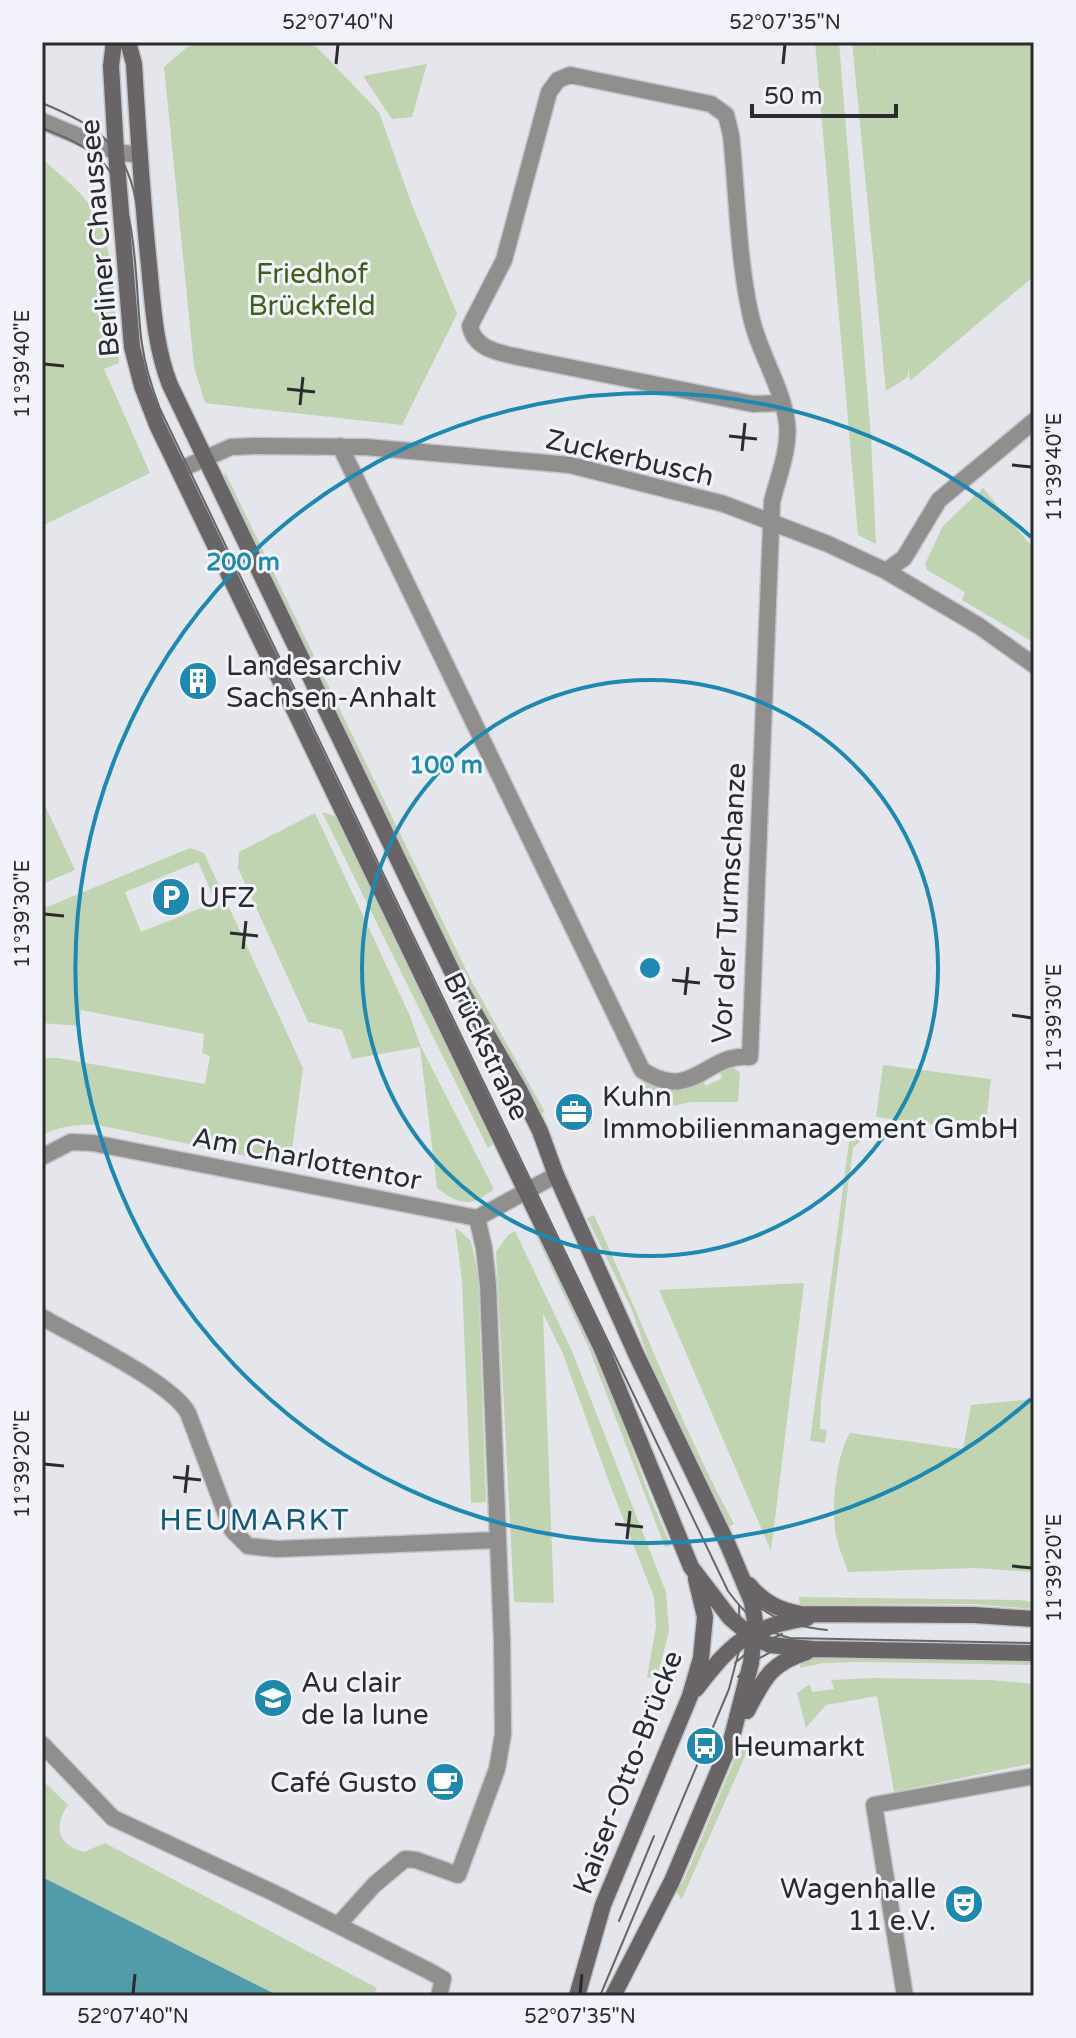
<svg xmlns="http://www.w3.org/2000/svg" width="1076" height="2038" font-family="'Varela Round',sans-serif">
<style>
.green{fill:#c0d4b2;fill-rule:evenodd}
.water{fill:#529bab}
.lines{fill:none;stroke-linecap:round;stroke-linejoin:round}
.minor-casing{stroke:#c3c4ca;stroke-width:19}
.tertiary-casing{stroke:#c3c4ca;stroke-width:19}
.secondary-casing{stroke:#c3c4ca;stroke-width:19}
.minor{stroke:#918e8e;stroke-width:16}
.tertiary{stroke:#918e8e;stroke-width:16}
.secondary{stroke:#696465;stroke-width:16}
.tram{stroke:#66676a;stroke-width:2}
.ticks{fill:none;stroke:#2a2b2d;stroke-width:3}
.ring{fill:none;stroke:#1e89b0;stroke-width:4}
.labels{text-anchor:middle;stroke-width:6;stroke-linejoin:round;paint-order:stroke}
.street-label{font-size:28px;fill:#2a2b2d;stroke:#f2f3fa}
.park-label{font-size:28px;fill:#3d5f18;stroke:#f2f3fa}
.poi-label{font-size:28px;fill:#2a2b2d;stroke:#f2f3fa;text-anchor:start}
.neighbourhood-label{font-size:30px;letter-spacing:2px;fill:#105a75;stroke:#f2f3fa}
.centre{fill:#1e89b0;stroke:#f2f3fa;stroke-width:4}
.ring-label{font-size:24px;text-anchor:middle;font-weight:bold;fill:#1e89b0;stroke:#f2f3fa;stroke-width:6;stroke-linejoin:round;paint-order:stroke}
.neatline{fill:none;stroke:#2a2b2d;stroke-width:3}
.ticks-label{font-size:20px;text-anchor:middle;fill:#2a2b2d}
</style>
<rect width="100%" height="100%" fill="#e5e6ec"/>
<path class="green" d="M193 42H312L379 112 412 205 457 314 402 425 205 403 194 367 164 67Z
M815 42H839L871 437 876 544 858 535Z
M852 42H876L878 56 877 42H1034V276L910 381 908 367V377L886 391Z
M427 64 412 117 392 119 363 76Z
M42 159C62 176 90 198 100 223 115 260 115 322 119 363L104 369 150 473 42 526Z
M225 472 472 982 545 1112 539 1115 466 985 224 480Z
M983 488 1034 549V638L1031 641 962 600 965 592 927 570 925 564 943 526Z
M42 799 75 870 42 884Z
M322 812 338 817 344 825 493 1144 488 1148Z
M315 813 410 1016 421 1047 494 1189C470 1208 460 1205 437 1188L420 1047 352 1059 342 1030 308 1022 238 868 239 852Z
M190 848 204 853 303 1068 290 1165 98 1125C76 1124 61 1126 42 1135V1058H58L205 1084 210 1056 202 1053 204 1034 81 1010 78 1026 42 1023V909ZM198 862 216 902 141 932 125 892Z
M883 1065 991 1079 985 1131 876 1117Z
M731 1067 740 1072 738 1102H691L665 1108 669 1104 666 1098 662 1099 657 1091 647 1095 640 1078 660 1089 677 1090 703 1081 706 1086 722 1078 720 1071Z
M859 1137 863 1139 853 1148 821 1401 820 1429 827 1430 825 1443 810 1441 849 1142Z
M594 1215C641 1318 680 1424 734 1524L727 1528 672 1413 647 1355 632 1310 587 1218Z
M536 1223 593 1343 650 1497 671 1546 665 1547 588 1346 531 1225Z
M455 1227 471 1241 478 1275 486 1502 471 1503 462 1280Z
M515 1231 572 1351 666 1592 669 1631 657 1679 647 1677 656 1627 654 1597 610 1485 563 1354 543 1313 554 1603 514 1602 496 1252 508 1235Z
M804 1283 771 1551 659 1290Z
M1034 1399V1572L976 1568 848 1572C844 1559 837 1545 835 1530 832 1503 836 1456 850 1433L963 1449 971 1405Z
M799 1597 1021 1600 1034 1603V1609L974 1604 800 1605Z
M823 1655 1034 1658V1665L860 1662 824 1663 800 1668 801 1660Z
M874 1678 991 1680 1034 1684V1763L894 1792 877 1696 826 1705 806 1728 797 1693 810 1684 812 1692 834 1689 831 1680Z
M742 1742 750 1745 682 1899 676 1892 685 1878Z
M42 1780 68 1805C53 1826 58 1846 84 1852L105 1843 377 1988 373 1996H279L42 1877Z"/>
<path class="water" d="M42 1877 279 1996H42Z"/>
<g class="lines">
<defs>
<path id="minor" d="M340 446 642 1070C693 1104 706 1052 750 1057L772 502C778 477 790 449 787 423 782 385 757 350 750 312 738 258 737 191 731 135L726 115 711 104 570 75 558 80 549 92 504 260 470 326C475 351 502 353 523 358L753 404 781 403
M179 470 231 447 255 446 365 447 570 465 724 504 828 544 886 571 979 626 1034 665
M886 571 904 558 939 500 1034 421
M42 1157 71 1142 93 1143 477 1218 556 1175
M42 1317C76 1337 171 1382 188 1413L232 1530 248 1546 277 1549 498 1540
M42 1744 113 1818 274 1893 429 1971 443 1979 439 1996
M338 1925 374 1885 405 1859 416 1860 458 1875 497 1769 503 1734 502 1641 488 1285 484 1248 477 1218
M905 1996 874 1805 1034 1776"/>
<path id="tertiary" d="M42 121 116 152 140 155"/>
<path id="secondary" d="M114 42 111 66 116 152 132 347 142 386 157 425 602 1349 691 1567 730 1618 749 1634 770 1645 813 1649 1034 1653
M128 42 134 64C138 131 142 198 149 265 153 306 155 347 170 385L458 984 520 1091 540 1131 556 1175 637 1356 728 1545 752 1602 755 1622 751 1663 731 1741 672 1881 613 1996
M749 1585C764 1603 779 1610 801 1614L974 1615 1034 1619
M696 1689C731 1644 747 1627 807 1618
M747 1711C764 1679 770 1663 807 1652
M577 1996 603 1905 690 1696 701 1658 705 1617 696 1579"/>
</defs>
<use href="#minor" class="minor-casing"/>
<use href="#tertiary" class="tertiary-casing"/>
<use href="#secondary" class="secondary-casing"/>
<use href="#minor" class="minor"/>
<use href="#tertiary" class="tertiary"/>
<use href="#secondary" class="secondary"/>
<path class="tram" d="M42 103C100 127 130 148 138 214
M42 128C65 137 88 146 105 165 141 206 134 291 142 344 145 366 152 388 160 409L728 1591C745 1614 762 1631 790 1638L1034 1643
M733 1574C752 1613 786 1626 827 1630
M735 1663 754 1647 782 1634
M738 1677 751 1663 783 1645
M619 1921 654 1836
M600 1996 729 1689 740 1647 739 1605"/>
</g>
<path class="ticks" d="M336 64 338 44M783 64 785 44M44 364 64 366M287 389 315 392M300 405 303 377M729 436 757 439M742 451 745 423M1012 465 1032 467M44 914 64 916M230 933 258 936M243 949 246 921M672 980 700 983M685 995 688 967M1012 1015 1032 1018M44 1464 64 1466M173 1477 201 1480M185 1493 188 1465M615 1524 643 1527M627 1539 630 1511M1012 1566 1032 1568M133 1994 135 1974M580 1994 582 1974"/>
<g class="ring">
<circle cx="650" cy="968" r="288"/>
<path d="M1031 1399A575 575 0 1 1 1031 537"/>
</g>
<defs>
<symbol id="building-disc" viewBox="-11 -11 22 22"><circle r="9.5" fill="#1e89b0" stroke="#f2f3fa"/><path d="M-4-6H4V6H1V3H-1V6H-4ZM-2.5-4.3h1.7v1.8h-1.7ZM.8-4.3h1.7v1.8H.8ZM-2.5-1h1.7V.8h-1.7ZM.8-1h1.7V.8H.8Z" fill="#fff"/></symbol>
<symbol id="parking-disc" viewBox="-11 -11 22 22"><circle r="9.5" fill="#1e89b0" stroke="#f2f3fa"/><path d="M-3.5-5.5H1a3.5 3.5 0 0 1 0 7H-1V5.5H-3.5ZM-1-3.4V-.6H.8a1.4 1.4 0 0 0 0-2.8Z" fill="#fff"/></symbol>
<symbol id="office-disc" viewBox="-11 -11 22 22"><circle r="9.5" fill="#1e89b0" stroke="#f2f3fa"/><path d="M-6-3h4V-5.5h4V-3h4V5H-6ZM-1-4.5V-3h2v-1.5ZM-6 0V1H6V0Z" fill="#fff"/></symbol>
<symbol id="school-disc" viewBox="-11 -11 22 22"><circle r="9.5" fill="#1e89b0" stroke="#f2f3fa"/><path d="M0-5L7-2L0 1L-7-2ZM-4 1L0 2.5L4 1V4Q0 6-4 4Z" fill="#fff"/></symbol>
<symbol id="bus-disc" viewBox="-11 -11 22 22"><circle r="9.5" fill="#1e89b0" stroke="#f2f3fa"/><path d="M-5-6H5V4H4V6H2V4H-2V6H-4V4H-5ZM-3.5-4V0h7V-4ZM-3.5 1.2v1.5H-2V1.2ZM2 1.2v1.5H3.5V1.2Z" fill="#fff"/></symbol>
<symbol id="cafe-disc" viewBox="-11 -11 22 22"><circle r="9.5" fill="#1e89b0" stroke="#f2f3fa"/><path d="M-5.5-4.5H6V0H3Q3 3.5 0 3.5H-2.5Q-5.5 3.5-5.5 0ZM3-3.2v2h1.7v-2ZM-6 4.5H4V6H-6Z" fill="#fff"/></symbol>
<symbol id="theatre-disc" viewBox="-11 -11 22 22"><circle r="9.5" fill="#1e89b0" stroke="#f2f3fa"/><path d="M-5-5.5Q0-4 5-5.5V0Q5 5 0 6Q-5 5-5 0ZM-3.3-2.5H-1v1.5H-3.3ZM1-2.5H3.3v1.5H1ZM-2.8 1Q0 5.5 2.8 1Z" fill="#fff"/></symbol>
</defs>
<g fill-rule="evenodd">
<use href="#building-disc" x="176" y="659" width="44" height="44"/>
<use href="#parking-disc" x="149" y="875" width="44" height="44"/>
<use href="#office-disc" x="552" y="1090" width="44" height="44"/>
<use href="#school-disc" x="251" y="1676" width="44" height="44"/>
<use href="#bus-disc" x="683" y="1724" width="44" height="44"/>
<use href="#cafe-disc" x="423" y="1760" width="44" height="44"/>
<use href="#theatre-disc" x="942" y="1882" width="44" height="44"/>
</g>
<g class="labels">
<g class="street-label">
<text transform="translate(99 238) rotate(-95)" y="10">Berliner Chaussee</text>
<text transform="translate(630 457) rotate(13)" y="10">Zuckerbusch</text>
<text transform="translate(728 903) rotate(-87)" y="10">Vor der Turmschanze</text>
<text transform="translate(487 1046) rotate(64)" y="10">Brückstraße</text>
<text transform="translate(307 1158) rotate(11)" y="10">Am Charlottentor</text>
<text transform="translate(627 1772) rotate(-69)" y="10">Kaiser-Otto-Brücke</text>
</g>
<g class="park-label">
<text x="312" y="283">Friedhof<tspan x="312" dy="32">Brückfeld</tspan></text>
</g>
<g class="poi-label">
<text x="226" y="675">Landesarchiv<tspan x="226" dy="32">Sachsen-Anhalt</tspan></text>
<text x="199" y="907">UFZ</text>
<text x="602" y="1106">Kuhn<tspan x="602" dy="32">Immobilienmanagement GmbH</tspan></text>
<text x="301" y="1692">Au clair<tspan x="301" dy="32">de la lune</tspan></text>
<text x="733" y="1756">Heumarkt</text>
<text x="417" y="1792" text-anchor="end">Café Gusto</text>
<text x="936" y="1898" text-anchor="end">Wagenhalle<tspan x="936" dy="32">11 e.V.</tspan></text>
</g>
<g class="neighbourhood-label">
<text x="255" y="1530">HEUMARKT</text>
</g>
</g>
<circle cx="650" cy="968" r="12" class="centre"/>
<g class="ring-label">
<text x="243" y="570">200 m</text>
<text x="446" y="773">100 m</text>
</g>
<rect width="1076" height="2038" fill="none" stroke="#f2f3fa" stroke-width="88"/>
<path d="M752 104v12h144v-12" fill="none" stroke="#2a2b2d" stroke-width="4"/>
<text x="764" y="104" font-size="24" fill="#2a2b2d" stroke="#f2f3fa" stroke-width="6" paint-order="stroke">50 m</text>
<rect x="44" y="44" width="988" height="1950" class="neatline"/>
<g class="ticks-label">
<text x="338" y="29">52°07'40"N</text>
<text x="785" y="29">52°07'35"N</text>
<text transform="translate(22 364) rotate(-90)" y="7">11°39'40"E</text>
<text transform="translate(1054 467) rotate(-90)" y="7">11°39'40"E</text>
<text transform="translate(22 914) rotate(-90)" y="7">11°39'30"E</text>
<text transform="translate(1054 1018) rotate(-90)" y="7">11°39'30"E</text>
<text transform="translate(22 1464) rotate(-90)" y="7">11°39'20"E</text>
<text transform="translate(1054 1568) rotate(-90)" y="7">11°39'20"E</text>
<text x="133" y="2023">52°07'40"N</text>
<text x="580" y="2023">52°07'35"N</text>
</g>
</svg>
